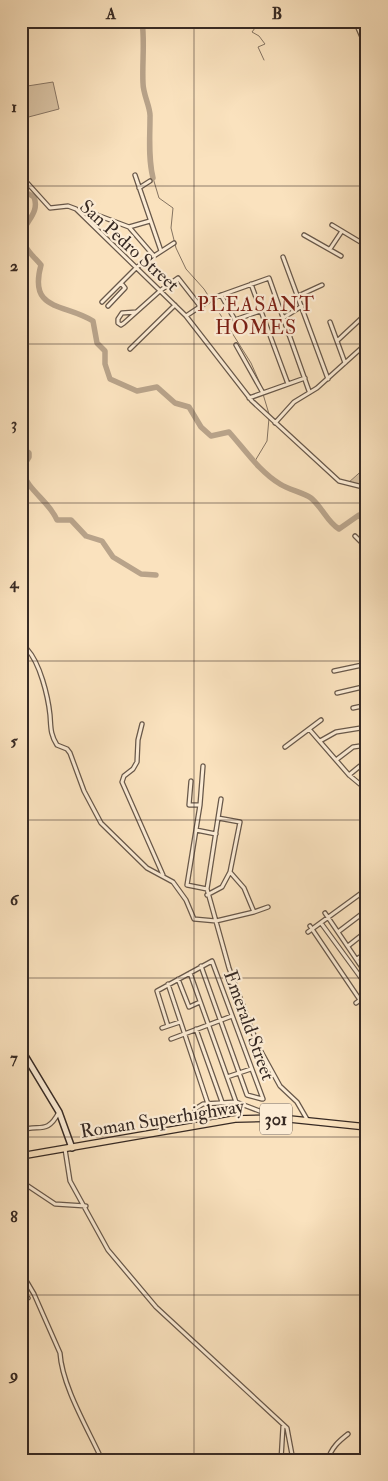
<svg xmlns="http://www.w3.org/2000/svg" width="388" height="1481" font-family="'IM FELL Double Pica',serif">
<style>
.green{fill:#d9c3a4;stroke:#887664}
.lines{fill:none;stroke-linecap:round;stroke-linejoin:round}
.stream{stroke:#847361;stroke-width:1}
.river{stroke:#b8a38a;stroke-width:5.5}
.street-casing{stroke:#68584a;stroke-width:5.5}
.secondary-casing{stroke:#372a24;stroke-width:8}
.primary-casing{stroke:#372a24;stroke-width:8}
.street{stroke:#fcecd5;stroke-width:3}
.secondary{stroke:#fcecd5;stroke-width:5}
.primary{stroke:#fae2be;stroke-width:5.5}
.grid{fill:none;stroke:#372a24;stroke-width:1;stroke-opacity:0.55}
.labels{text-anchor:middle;stroke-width:4.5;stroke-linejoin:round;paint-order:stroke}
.shield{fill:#fcecd5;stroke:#726459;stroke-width:1}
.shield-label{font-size:18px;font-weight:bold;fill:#372a24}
.street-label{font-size:19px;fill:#372a24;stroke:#fcecd5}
.neighbourhood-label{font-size:20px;letter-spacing:1px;fill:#7a1f14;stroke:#fcecd5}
.neatline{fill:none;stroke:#372a24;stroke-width:2}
.grid-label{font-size:16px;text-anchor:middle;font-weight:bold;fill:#372a24}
</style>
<rect width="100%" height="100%" fill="#fae2be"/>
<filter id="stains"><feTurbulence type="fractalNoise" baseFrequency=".004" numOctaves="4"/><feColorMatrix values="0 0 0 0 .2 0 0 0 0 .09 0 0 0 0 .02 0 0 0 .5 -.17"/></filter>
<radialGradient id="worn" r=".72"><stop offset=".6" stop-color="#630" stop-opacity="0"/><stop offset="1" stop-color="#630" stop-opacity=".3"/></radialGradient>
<path class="green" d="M53 82 59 109 21 119V87Z
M367 466V487L348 483Z"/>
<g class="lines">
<path class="stream" d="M239 21H240
M250 21 255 28 252 32 259 36 265 44 258 47 264 60
M153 178 159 198 173 208 171 228 176 248 186 269 204 289 234 336 251 363 262 388
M21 393 28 397
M263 394 269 414
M255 461 267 441 269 418"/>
<path class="river" d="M142 21C145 42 142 62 143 83 143 95 151 108 150 117 150 137 148 158 153 178
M21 197 29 194 34 197C42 218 13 226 26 247 30 254 36 259 41 265 28 312 65 303 93 321L97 343 105 351V364L110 379 137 391 157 387 175 403 189 407 201 427 211 436 229 432C246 451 259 471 280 484 289 490 303 492 311 498 322 507 328 523 339 529L359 515 367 517
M21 447 29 453V457L21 470C29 492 49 501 57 520H71L86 536 102 541 113 557 141 574 156 575"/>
<defs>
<path id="street" d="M355 21 367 49
M135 175 161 251
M21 176 50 208 68 206 76 209 186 316 252 401 339 481 367 488
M139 188 150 181
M89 220 97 215 129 227 154 256
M332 225 367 246
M129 227 150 221
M304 235 341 256
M330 249 342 231
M283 257 328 379
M251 284 288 384
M221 295 235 320 260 311
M298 296 322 285
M102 302 121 283
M108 306 125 288 121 283 137 267 174 243
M136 312 122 313 118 319V323L121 325 124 323 161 290 178 278 200 306
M186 316 213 298 269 278 309 391
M283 318 302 306
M330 322 345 363
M337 341 367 313
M236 345 263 393
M130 349 175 305
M249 398 305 378
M275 423 294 402 317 388 367 343
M355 536 367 548
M27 649C40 663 48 696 50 715 51 727 50 734 57 745L67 749 70 753 84 791 101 823 147 868 173 882 186 900 194 919 216 921 254 912 244 888 230 872
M362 665 367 686
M334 671 367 664
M337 693 367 686
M353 708 367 705
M142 724 138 740 137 762 133 769 124 776 122 782 163 875
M309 729 349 775 367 790
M320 741 336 732 367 727
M285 747 321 720
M336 760 353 747 367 745
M203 766 200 805 187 885 207 889 229 968 258 1046 280 1086 297 1102 308 1121
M349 775 360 766 367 765
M191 781 189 805H200
M196 830 216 834
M207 889 221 799
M207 895 222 887 230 872 240 822 218 818
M254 912 268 907
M325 913 367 975
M321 923 367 986
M310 926 360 1000
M308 932 367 889
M338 932 367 910
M348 946 367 931
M357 959 367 952
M201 966 247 1095 262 1099
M190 973 236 1102
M178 979 189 1007 200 1002
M168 984 208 1104
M356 1003 367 995
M168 1026 157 991 212 961 263 1099
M162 1028 180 1022
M196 1029 222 1102
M171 1039 232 1016
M227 1077 251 1069
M194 1125 195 1109 203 1104 236 1102 275 1117
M21 1130C40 1124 47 1135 59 1112
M65 1149 70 1181 108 1250 156 1307 287 1428 293 1460
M25 1184 55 1204 86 1206
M21 1272 34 1294 60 1353C62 1386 88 1429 102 1460
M21 1301 28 1298
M281 1460 283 1426
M328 1460C331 1448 339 1441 348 1434"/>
<path id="secondary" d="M21 1049 59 1112 72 1148"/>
<path id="primary" d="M21 1156 235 1119 280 1118 367 1127"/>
</defs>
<use href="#street" class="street-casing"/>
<use href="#secondary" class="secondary-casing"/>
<use href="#primary" class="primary-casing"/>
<use href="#street" class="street"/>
<use href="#secondary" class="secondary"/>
<use href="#primary" class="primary"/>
</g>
<path class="grid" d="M194 21V1460M21 186H367M21 344H367M21 503H367M21 661H367M21 820H367M21 978H367M21 1137H367M21 1295H367"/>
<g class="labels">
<rect class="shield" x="260" y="1103.5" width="32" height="31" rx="4"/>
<g class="shield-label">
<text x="276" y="1125">301</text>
</g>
<g class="street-label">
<text transform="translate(130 245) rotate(42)" y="7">San Pedro Street</text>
<text transform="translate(250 1025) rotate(70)" y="7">Emerald Street</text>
<text transform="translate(162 1118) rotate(-9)" y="7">Roman Superhighway</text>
</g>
<g class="neighbourhood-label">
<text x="256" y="311">PLEASANT<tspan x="256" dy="23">HOMES</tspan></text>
</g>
</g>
<rect width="388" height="1481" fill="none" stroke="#fae2be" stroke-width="55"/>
<rect x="28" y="28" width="332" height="1426" class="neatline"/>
<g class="grid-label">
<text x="111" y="19">A</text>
<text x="277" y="19">B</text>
<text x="14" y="112">1</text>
<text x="14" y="271">2</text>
<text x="14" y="429">3</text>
<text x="14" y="588">4</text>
<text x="14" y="746">5</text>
<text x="14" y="905">6</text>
<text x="14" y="1063">7</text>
<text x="14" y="1222">8</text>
<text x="14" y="1380">9</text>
</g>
<rect width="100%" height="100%" filter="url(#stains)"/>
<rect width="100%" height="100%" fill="url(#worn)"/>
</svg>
